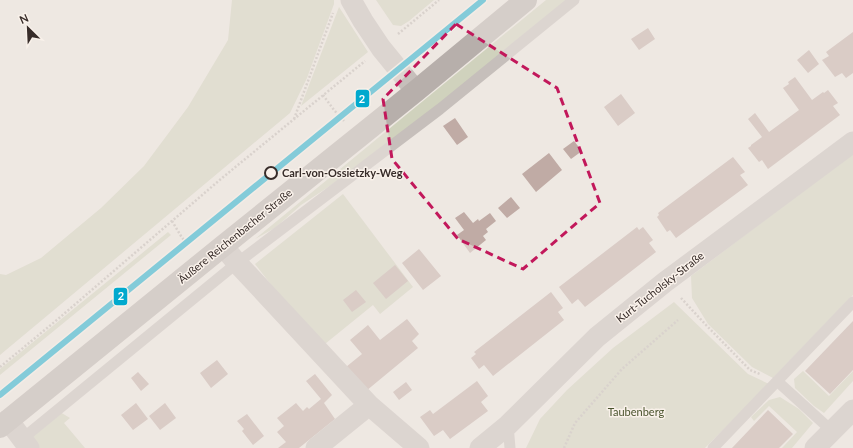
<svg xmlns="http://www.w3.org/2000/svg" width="853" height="448" font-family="Lato,sans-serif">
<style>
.green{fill:#d0d2bd}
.building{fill:#c0aba5}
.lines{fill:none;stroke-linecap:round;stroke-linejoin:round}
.path{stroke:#bfb8b3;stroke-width:2.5;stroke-dasharray:2 2;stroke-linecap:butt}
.lane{stroke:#c6bfbb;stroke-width:11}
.street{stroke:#c6bfbb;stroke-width:21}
.secondary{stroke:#b7afab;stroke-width:22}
.tram-1-casing{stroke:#f9f1ea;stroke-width:9}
.tram-1{stroke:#00a9ce;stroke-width:6}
.marked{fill:none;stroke:#c2185b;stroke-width:3;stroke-dasharray:8 5;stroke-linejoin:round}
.stop-dot{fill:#f9f1ea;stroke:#372c29;stroke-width:2}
.labels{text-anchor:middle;stroke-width:3;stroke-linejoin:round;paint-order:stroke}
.stop-label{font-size:11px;font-weight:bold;fill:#372c29;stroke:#f9f1ea;text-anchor:start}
.street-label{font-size:11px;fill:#372c29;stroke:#f9f1ea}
.park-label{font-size:11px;fill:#4a542e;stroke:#f9f1ea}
.line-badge{stroke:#f9f1ea;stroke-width:1.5}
.badge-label{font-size:11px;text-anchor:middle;font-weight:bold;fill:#fff}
</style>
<rect width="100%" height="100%" fill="#eee8e2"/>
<path class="green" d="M232 0H334V4L307 78 290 113 0 355V274L6 275 41 258 101 208 144 166 188 107 228 40Z
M376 0H434L409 21 401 26 393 25Z
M546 0H568L456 92 348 174 301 205 275 228 255 239Z
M339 7 368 52 301 106Z
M853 153V295L773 378 752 367 708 324 692 298 691 276Z
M343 194 413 287 380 314 373 305 320 348 255 264Z
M168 232 171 235 0 375V369Z
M674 302 748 374 769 384 705 448H526L540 419 567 390 613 348Z
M803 371 829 396 853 371V381L824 413 814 406 795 388 794 379Z
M780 397 799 409 813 423 792 448H782L797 432 769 406 754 421 751 417 769 400Z
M60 412 70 418 64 423 85 448H36L32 437Z"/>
<path class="building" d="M648 28 655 39 639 50 631 39Z
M853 32V73L846 78 842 73 835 77 822 60 829 56 826 52Z
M809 50 819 64 808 73 797 60Z
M795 77 812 100 823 92 824 93 828 90 838 103 833 106 840 115 768 169 762 160 759 162 748 148 751 146V145L762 137 748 119 755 113 769 132 799 110 783 88 789 84 788 82Z
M621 94 635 113 618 126 604 107Z
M455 118 468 137 457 145 443 126Z
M574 141 582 151 571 159 563 149Z
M549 153 562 170 536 192 522 174Z
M733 157 745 172 740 175 748 185 676 238 670 230 667 232 657 217 659 215 658 213Z
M511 197 520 208 507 218 498 208Z
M464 212 473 223 478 219 479 221 490 213 496 221 486 229 488 232 483 236 486 240 470 253 457 235 464 230 455 218Z
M637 227 639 230 643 227 653 240 649 243 656 252 585 307 578 299 572 304 559 287Z
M419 249 441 276 423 290 402 263Z
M395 265 408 281 386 299 373 283Z
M356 290 366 302 352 312 343 300Z
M551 292 563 308 558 312 564 320 493 376 484 365 479 369 471 358 476 354 474 352Z
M407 319 419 334 412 341 418 348 366 391 346 367 362 354 350 340 368 325 380 340Z
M853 321V370L830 394 805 371Z
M217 360 228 374 211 388 200 373Z
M138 372 149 384 141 391 131 378Z
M315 374 332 395 324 403 335 419 299 448H278L286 442 277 432 284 426 277 418 296 403 303 411 307 407 309 409 321 399 306 381Z
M477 381 488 396 481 402 488 411 450 439 443 430 434 436 420 417 430 410 433 414Z
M406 382 412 390 399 400 393 392Z
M136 403 148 419 133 430 121 415Z
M165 403 176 418 160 430 149 416Z
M768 410 793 434 779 448H732Z
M247 414 264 436 253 445 242 431 244 429 237 421Z"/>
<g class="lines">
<path class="path" d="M398 34 439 0
M323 95 334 110 344 121
M294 119 333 13
M172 221 181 236 188 246
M681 298 706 325 750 370 760 374
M0 367 58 319 222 178 365 61
M564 448 575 423 622 369 678 320"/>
<path class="lane" d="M777 381 832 431
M508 425 510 448
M22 439 237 263 440 109 574 0
M713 448 853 302"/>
<path class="street" d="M351 0 363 21 381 48 416 91
M223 246 237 263 369 405 419 448
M8 420 29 448
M316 448 369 405
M480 448 508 425 597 337 665 282 853 142
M815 448 853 410"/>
<path class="secondary" d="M0 427 223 246 416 91 526 0"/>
<defs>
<path id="tram-1" d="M0 395 483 0"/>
</defs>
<use href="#tram-1" class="tram-1-casing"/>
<use href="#tram-1" class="tram-1"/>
</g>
<path d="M0 0H853V448H0ZM456 24 557 88 600 203 523 269 458 239 392 159 383 99Z" fill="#eee8e2" fill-opacity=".55" fill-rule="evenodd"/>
<path class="marked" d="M456 24 557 88 600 203 523 269 458 239 392 159 383 99Z"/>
<circle class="stop-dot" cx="271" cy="173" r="6"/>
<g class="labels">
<g class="stop-label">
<text x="282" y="177">Carl-von-Ossietzky-Weg</text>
</g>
<g class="street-label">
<text transform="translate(235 236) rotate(-39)" y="4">Äußere Reichenbacher Straße</text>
<text transform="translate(660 287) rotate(-38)" y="4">Kurt-Tucholsky-Straße</text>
</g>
<g class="park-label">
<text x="636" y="416">Taubenberg</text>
</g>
</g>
<g class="line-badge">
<rect x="355" y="89" width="15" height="19" rx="4" fill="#00a9ce"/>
<rect x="113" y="287" width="15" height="19" rx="4" fill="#00a9ce"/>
</g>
<g class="badge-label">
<text x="362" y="103">2</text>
<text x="121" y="300">2</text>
</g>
<g transform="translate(28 28) rotate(336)" stroke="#f9f1ea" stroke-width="3" paint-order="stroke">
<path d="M0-3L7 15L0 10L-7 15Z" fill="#372c29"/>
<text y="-6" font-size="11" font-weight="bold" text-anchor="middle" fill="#372c29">N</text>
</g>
</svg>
